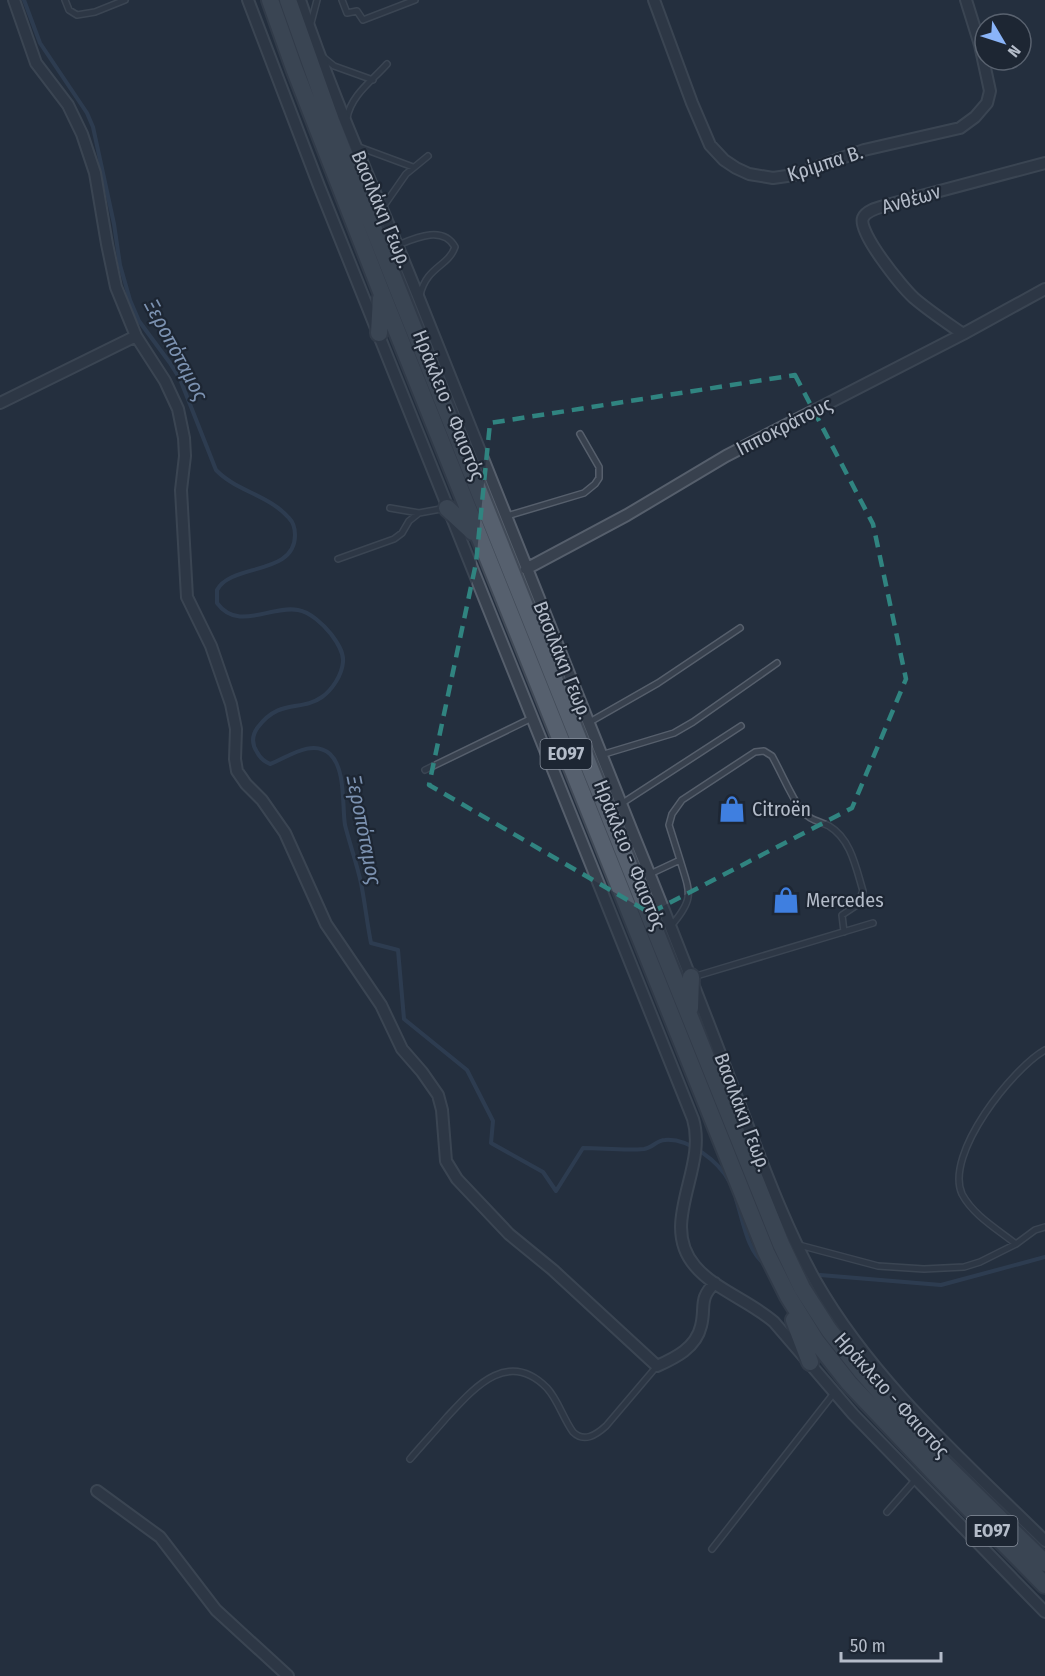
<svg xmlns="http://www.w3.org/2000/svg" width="1045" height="1676" font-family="'Fira Sans Condensed',sans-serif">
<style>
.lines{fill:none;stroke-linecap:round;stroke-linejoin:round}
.stream{stroke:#394c67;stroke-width:4}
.service-casing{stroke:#565f6c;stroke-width:8}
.minor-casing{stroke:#565f6c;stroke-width:14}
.primary-casing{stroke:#414a57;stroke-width:20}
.service{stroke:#38414e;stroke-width:5}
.minor{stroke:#38414e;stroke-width:10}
.primary{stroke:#56606e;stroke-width:16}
.marked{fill:none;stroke:#308480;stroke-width:4.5;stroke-dasharray:12 8;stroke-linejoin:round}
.labels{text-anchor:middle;stroke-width:4.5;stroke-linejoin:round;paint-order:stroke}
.shield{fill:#1d2633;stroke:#878f9c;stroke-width:1.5}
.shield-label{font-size:18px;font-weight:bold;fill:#b4bcc9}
.street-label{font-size:20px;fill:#b4bcc9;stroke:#1d2633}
.poi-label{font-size:20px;fill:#b4bcc9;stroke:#1d2633;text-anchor:start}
.water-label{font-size:21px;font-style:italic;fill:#7c92b1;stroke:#1d2633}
</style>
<rect width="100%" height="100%" fill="#242f3e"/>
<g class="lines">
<path class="stream" d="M24 0 40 43 87 113 93 127 114 224 120 265 130 300 139 321 170 363 180 379 216 470C236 491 269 495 289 518 293 522 295 529 295 535 295 576 231 563 217 590V603C238 632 270 605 298 610 310 612 323 624 331 634 337 642 344 652 343 662 342 675 332 690 322 697 301 712 280 698 258 727 252 735 251 743 257 752 260 758 263 761 270 764 287 758 312 738 330 754 346 769 342 806 345 825 350 845 357 864 361 883 365 903 367 923 371 943L398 950 404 1019 467 1070 493 1121 491 1143 543 1172 556 1191 583 1148C603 1148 624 1151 644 1149 652 1148 657 1140 665 1140 689 1138 719 1162 729 1181
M736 1199C743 1220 747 1252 766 1265
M820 1275 941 1285 1045 1257"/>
<defs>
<path id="service" d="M65 0 69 10 77 15 95 12 125 0
M342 0 347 13 357 11 363 20 415 0
M311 23 317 0
M323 57 334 66 373 80
M347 118C351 95 372 81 387 64
M359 147 413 167
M383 207 406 174 428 156
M398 245C415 238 443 225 455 247 448 267 427 266 420 295
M390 508 419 513
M507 516 584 493 595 484 599 478V467L580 434
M338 559 394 539 402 533 409 521 419 513 446 508
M588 723 658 683 740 628
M601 755 674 733 693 722 777 663
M425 770 532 718
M621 804 741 726
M650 874 680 860 669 825 672 814 682 800 755 752 764 751 772 756C782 774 790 794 801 810 809 820 819 821 829 826 851 839 856 868 863 891L857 905 842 915 844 932
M671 926C695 898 690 893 680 860
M693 977 873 923
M1016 1244C997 1229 973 1215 962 1194 944 1154 1013 1068 1045 1050
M799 1245 878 1266 924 1269 964 1267 980 1262 1016 1244 1035 1230 1045 1227
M410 1459C422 1445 435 1431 447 1417 474 1388 508 1348 547 1388 558 1400 563 1418 573 1432 584 1443 596 1435 606 1426L657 1366
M887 1512 916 1479
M712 1549 834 1393"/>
<path id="minor" d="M14 0 36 63 68 105 82 134 95 173 107 244 116 287 136 336 165 381 178 409 184 438 185 456 181 490 187 597 211 646 231 704 236 729 235 759 237 771 246 784 262 800 285 833 326 924 381 1005 402 1049 422 1072 438 1095 442 1110 446 1161 457 1179 509 1234 553 1270 657 1366C675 1358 696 1348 701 1326 706 1307 698 1299 715 1283
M248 0 319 186 693 1119C708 1169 658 1223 695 1266 714 1289 750 1301 774 1322L853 1414 1045 1612
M300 0C333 99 377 194 416 291 489 470 559 651 632 831 667 917 701 1003 734 1090 759 1154 782 1221 816 1282 874 1383 963 1460 1045 1541
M654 0 692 103 710 145 724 160 736 168 749 174 773 178 794 175 864 150 960 128 975 117 987 103 990 91 980 45 966 0
M963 334C946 322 929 311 914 298 903 288 857 232 863 218 867 209 882 207 891 204L1045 163
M0 403 136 336
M526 569 627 515 726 456 963 334 1045 289
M97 1491 160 1537 216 1610 288 1676"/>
<path id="primary" d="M270 0 294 68 380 289 766 1252 788 1296 816 1341 849 1383 938 1477 1045 1585
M288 0 331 121 395 282 781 1244 802 1288 829 1330 862 1372 939 1459 1045 1563
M379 333 381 298
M447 508 473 532
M690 1008 691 977
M794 1320 810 1362"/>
</defs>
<use href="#service" class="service-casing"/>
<use href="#minor" class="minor-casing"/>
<use href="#primary" class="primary-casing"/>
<use href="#service" class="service"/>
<use href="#minor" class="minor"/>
<use href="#primary" class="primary"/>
</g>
<path d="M0 0H1045V1676H0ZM795 375 873 524 906 679 852 808 650 913 429 785 476 563 490 423Z" fill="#242f3e" fill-opacity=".55" fill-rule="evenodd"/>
<path class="marked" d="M795 375 873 524 906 679 852 808 650 913 429 785 476 563 490 423Z"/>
<defs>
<symbol id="shop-bare" viewBox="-9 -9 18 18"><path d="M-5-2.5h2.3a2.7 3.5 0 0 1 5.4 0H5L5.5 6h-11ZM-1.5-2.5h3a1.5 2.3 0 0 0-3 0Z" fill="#3f7fe0" stroke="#1d2633" stroke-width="2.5" paint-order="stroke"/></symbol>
</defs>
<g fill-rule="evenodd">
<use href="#shop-bare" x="713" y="790" width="38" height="38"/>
<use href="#shop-bare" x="767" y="881" width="38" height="38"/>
</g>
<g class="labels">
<g class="shield">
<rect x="540.5" y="739" width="51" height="30" rx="4.5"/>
<rect x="966.5" y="1516" width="51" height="30" rx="4.5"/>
</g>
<g class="shield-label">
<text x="566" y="760">ΕΟ97</text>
<text x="992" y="1537">ΕΟ97</text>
</g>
<g class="street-label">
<text transform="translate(825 163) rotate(-18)" y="7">Κρίμπα Β.</text>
<text transform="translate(911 199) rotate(-16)" y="7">Ανθέων</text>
<text transform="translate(382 209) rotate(67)" y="7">Βασιλάκη Γεωρ.</text>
<text transform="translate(449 405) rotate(68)" y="7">Ηράκλειο - Φαιστός</text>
<text transform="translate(784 426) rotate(-27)" y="7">Ιπποκράτους</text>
<text transform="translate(563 660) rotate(68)" y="7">Βασιλάκη Γεωρ.</text>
<text transform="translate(630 855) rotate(68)" y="7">Ηράκλειο - Φαιστός</text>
<text transform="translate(743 1112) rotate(69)" y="7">Βασιλάκη Γεωρ.</text>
<text transform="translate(892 1395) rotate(48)" y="7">Ηράκλειο - Φαιστός</text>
</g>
<g class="poi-label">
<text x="752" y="816">Citroën</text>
<text x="806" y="907">Mercedes</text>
</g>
<g class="water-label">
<text transform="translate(176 350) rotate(62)" y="7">Ξεροπόταμος</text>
<text transform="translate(364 830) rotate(79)" y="7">Ξεροπόταμος</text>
</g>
</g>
<g transform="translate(1003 42) rotate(129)"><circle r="28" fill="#1d2633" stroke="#59626f" stroke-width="1.5"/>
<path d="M0-4.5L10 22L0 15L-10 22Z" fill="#8ab4f8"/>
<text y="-9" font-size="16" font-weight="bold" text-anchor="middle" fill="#b4bcc9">N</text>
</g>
<path d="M841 1652v9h100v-9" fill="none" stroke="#b4bcc9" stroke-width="3"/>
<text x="850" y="1652" font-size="18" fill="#b4bcc9" stroke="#1d2633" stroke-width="4.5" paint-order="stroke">50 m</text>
</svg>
